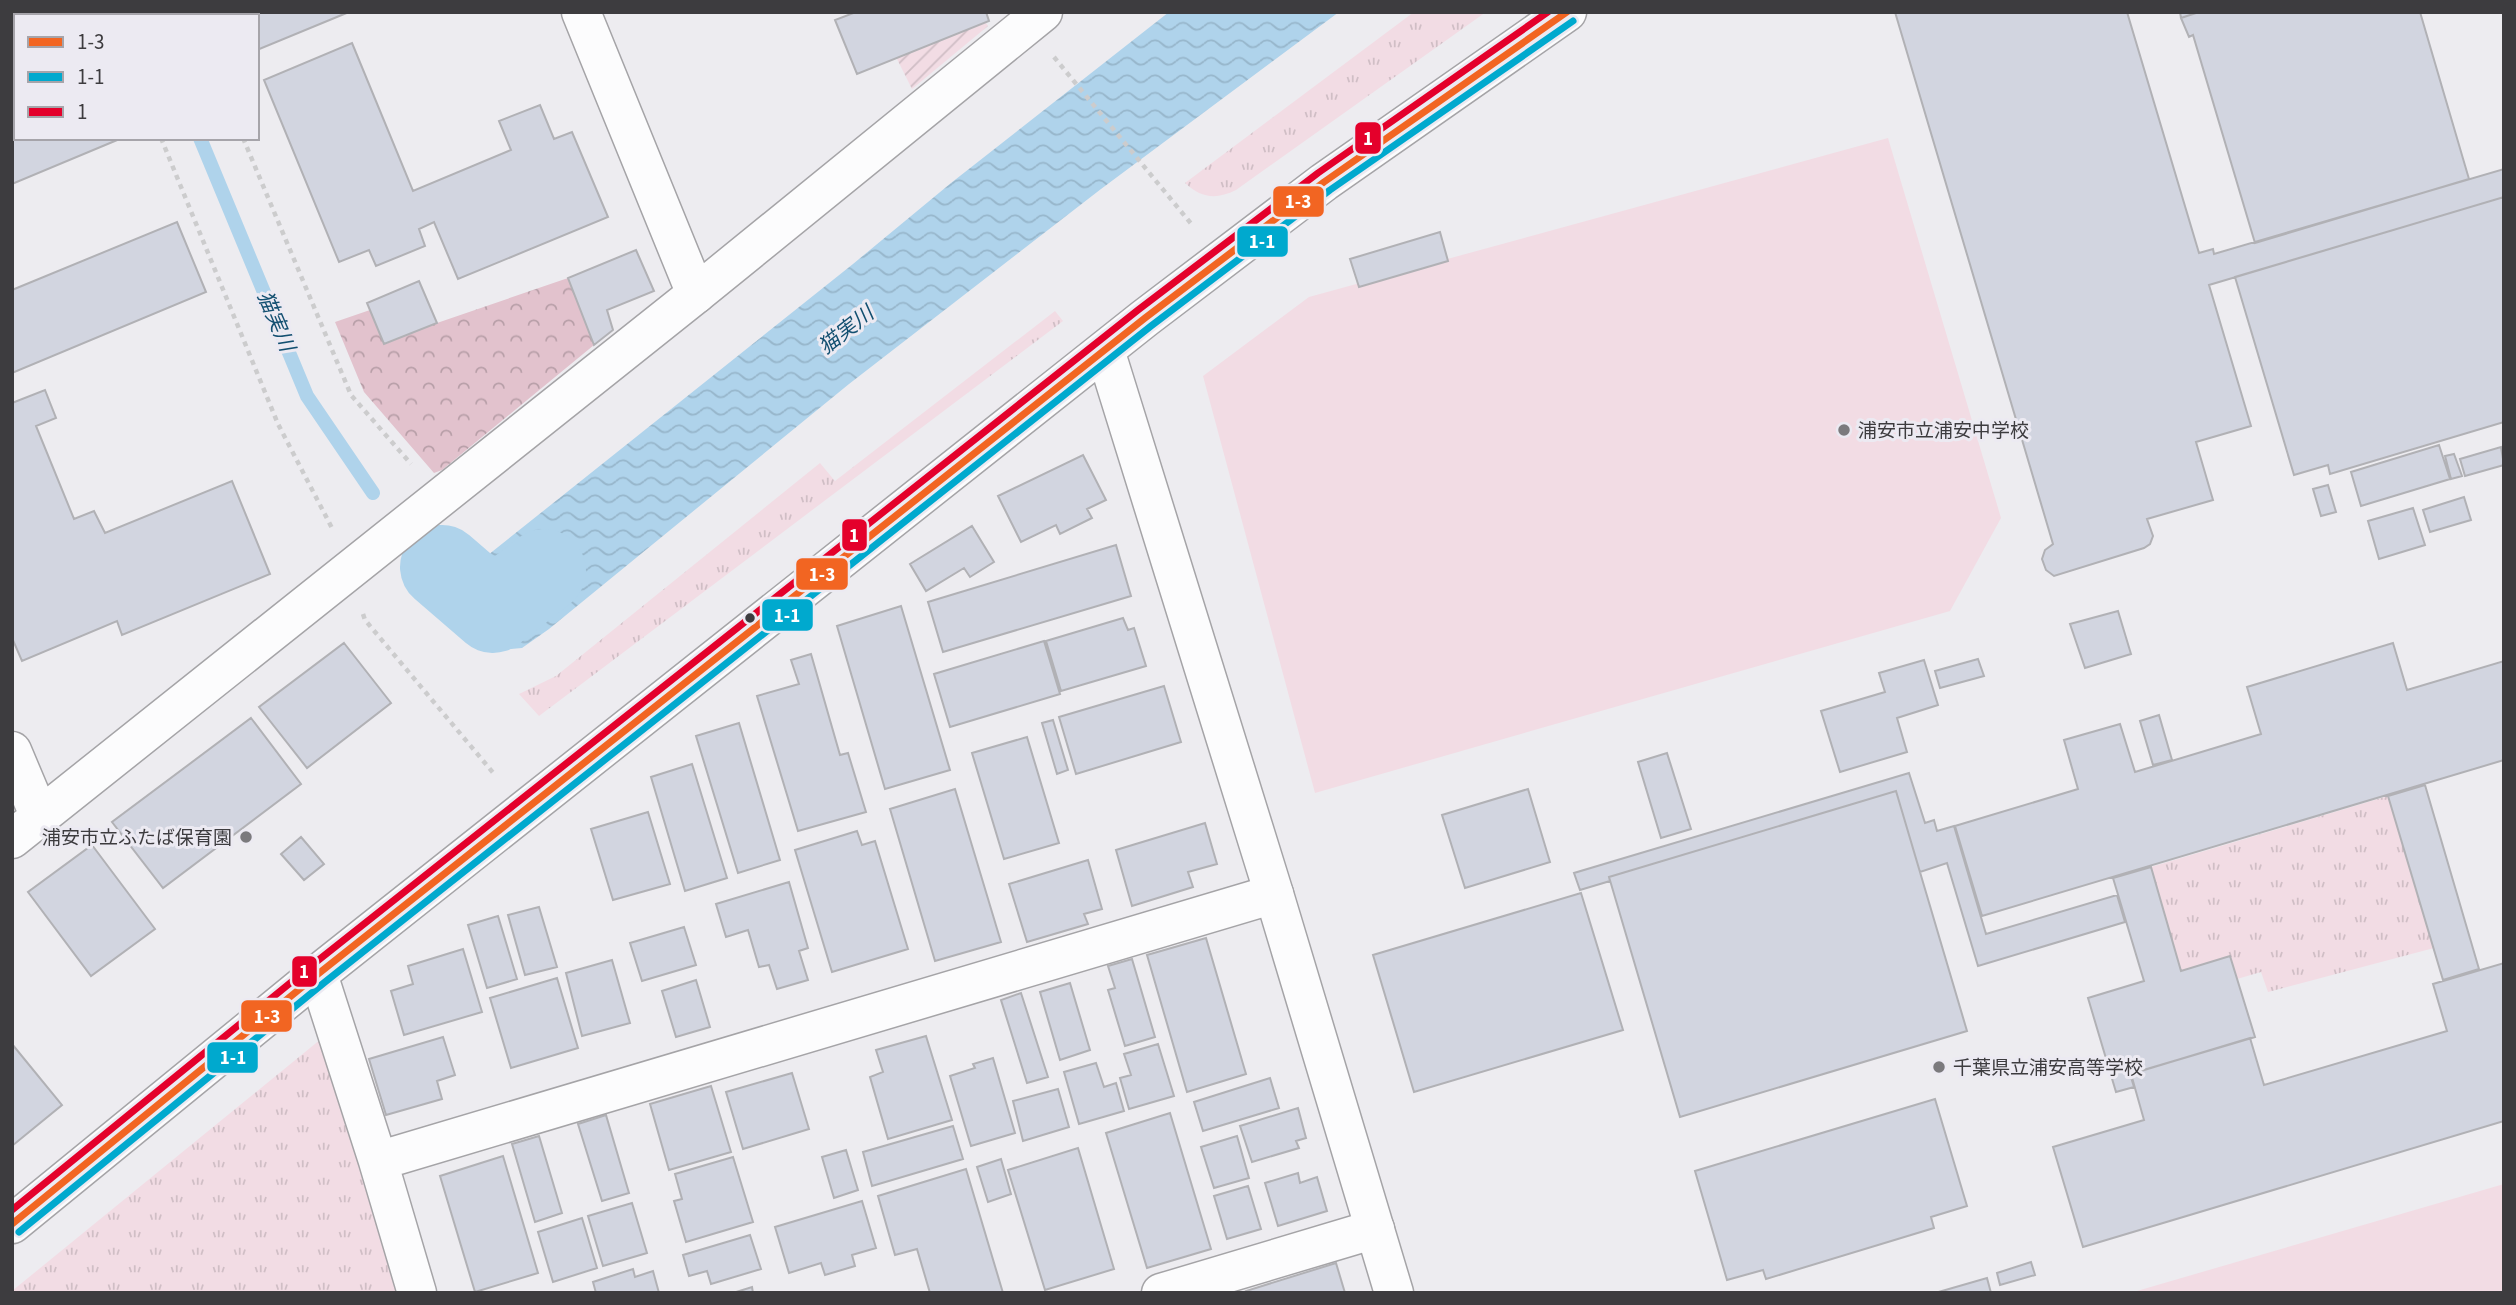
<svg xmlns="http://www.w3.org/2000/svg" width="2516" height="1305" font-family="'Source Sans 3','Noto Sans JP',sans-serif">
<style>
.grass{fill:url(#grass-tufts)}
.forest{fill:url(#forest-crowns)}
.garden{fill:url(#garden-furrows)}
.pitch{fill:#f2dce4}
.water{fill:url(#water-waves)}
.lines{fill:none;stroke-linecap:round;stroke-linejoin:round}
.stream{stroke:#afd3eb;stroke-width:14}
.river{stroke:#afd3eb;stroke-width:84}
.building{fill:#d2d5e0;stroke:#b1b1b5;stroke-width:2}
.minor-casing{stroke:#a5a4a7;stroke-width:41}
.tertiary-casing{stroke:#a5a4a7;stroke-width:41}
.path{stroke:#cccccd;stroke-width:4.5;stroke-dasharray:5 5;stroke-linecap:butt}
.minor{stroke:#fcfcfd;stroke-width:38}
.tertiary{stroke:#fcfcfd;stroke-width:38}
.bus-1-casing{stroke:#eceaf2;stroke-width:12}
.bus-2-casing{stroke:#eceaf2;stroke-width:12}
.bus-3-casing{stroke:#eceaf2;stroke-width:12}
.bus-1{stroke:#f26522;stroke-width:7}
.bus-2{stroke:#00a9ce;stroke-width:7}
.bus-3{stroke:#e4002b;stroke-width:7}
.poi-dot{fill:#7b7a7d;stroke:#eceaf2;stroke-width:2.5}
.bus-dot{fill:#3d3c3f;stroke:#eceaf2;stroke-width:2.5}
.labels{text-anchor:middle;stroke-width:6;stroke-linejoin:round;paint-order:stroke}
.poi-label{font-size:19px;fill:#3d3c3f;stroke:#eceaf2;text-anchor:start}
.water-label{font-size:21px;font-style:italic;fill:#135071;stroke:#eceaf2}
.line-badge{stroke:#eceaf2;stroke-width:2.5}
.badge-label{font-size:19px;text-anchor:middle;font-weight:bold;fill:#fff}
</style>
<defs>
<pattern id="grass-tufts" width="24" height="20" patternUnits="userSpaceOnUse" patternTransform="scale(1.75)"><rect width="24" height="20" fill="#f2dce4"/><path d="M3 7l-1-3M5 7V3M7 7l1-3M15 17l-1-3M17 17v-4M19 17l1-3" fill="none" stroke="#d0bec5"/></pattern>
<pattern id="forest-crowns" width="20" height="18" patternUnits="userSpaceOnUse" patternTransform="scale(1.75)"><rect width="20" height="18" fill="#e2c2cd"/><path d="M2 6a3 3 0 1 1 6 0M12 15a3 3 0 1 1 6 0" fill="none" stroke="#b89fa8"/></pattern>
<pattern id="garden-furrows" width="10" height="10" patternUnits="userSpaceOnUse" patternTransform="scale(1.75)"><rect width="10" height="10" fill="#f2dce4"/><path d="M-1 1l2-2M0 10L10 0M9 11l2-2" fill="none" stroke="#d0bec5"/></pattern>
<pattern id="water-waves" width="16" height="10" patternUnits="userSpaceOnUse" patternTransform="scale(1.75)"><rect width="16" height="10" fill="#afd3eb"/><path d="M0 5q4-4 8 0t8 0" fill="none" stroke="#97b6cb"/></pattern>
</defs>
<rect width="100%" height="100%" fill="#edecf0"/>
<path class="grass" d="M1414 12H1486L1236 190C1216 200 1201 198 1185 183Z
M1055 311 1063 321 539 716 519 694 556 676 820 463 835 481Z
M2388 796 2434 948 2268 992 2261 972 2237 979 2181 971 2151 867Z
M321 1039 397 1293H12V1291Z"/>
<path class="forest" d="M568 278 594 345 442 470 434 473 364 392 335 322 370 310 385 344 437 323Z"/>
<path class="garden" d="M986 23 988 26 912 89 896 57Z"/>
<path class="pitch" d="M1888 138 2001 518 1950 611 1315 793 1203 376 1309 297Z
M2504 1184V1293H2130Z"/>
<path class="water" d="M1169 12H1339L1101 189 849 384 549 629 522 648 486 651 455 632 427 599 483 559 853 264 951 183Z"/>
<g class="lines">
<path class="stream" d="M148 12 149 16
M200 138 307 396 373 493"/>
<path class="river" d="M442 567 493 611 544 571"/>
</g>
<path class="building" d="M212 12H349L257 50V16H214Z
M856 12H986L989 21 857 74 835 20Z
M1895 12H2127L2199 253 2213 249 2214 254 2504 169V197L2209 285 2251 426 2196 442 2213 500 2147 519 2153 536 2150 544 2144 548 2054 576 2046 570 2042 559 2045 550 2053 544Z
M2180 12H2199L2181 18Z
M2199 12H2420L2469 179 2255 243 2193 35 2189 37 2181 18Z
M352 43 413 191 511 150 499 121 540 105 554 139 572 132 608 217 458 279 434 222 419 229 425 246 376 266 369 250 339 262 264 80Z
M16 77V138H122L12 184V78Z
M2504 197V422L2330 474 2328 465 2294 475 2235 277Z
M177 222 206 292 12 373V290Z
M1440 232 1448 261 1359 287 1350 259Z
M636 250 654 291 607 310 613 330 594 345 568 278Z
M419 281 437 323 384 344 367 303Z
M45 390 56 418 36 426 74 519 94 511 105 533 232 481 270 574 122 635 117 621 22 661 12 638V403Z
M2439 445 2450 479 2361 506 2351 472Z
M2501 447 2504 465 2465 476 2460 459Z
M2454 454 2462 476 2451 479 2445 456Z
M1083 455 1106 500 1087 509 1092 518 1060 534 1056 525 1021 542 998 496Z
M2328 485 2336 512 2321 516 2313 489Z
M2464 497 2471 520 2430 532 2423 510Z
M2413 508 2425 545 2379 559 2368 521Z
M972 526 994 562 970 577 964 568 926 591 910 564Z
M1116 545 1131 596 943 652 928 602Z
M901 606 950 770 885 789 837 626Z
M2118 611 2131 654 2085 668 2070 624Z
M1123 618 1128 630 1134 628 1146 666 1061 691 1046 641Z
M1044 641 1060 694 950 727 934 674Z
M344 643 391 703 307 768 259 707Z
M2393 643 2407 690 2504 661V760L1982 916 1955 826 2078 789 2064 740 2120 724 2135 772 2261 734 2247 687Z
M811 654 840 755 848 753 866 812 798 831 757 696 799 684 791 660Z
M1978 659 1984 676 1940 688 1935 671Z
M1924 660 1938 705 1897 718 1907 752 1840 772 1821 711 1885 692 1879 673Z
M1164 686 1181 742 1076 774 1059 717Z
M2159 715 2172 760 2153 765 2140 721Z
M251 718 301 784 163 888 112 822Z
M1053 720 1068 770 1057 774 1042 723Z
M739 723 780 860 738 873 696 736Z
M1027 737 1059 843 1004 859 972 753Z
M1667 753 1691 829 1661 838 1638 762Z
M692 764 727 878 685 891 651 777Z
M1909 773 1925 823 1934 820 1937 831 1954 826 1986 934 2117 895 2125 922 1978 966 1947 863 1920 872 1896 791 1609 877 1610 881 1580 890 1574 873Z
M2425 785 2479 969 2443 980 2388 796Z
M955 789 1001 942 935 961 890 809Z
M1528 789 1550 862 1465 888 1442 815Z
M1896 791 1967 1031 1680 1117 1609 877Z
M648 812 670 884 613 900 591 829Z
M1205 823 1217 864 1188 872 1193 887 1132 906 1116 850Z
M857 831 862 845 875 841 908 949 832 972 795 850Z
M301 837 324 864 304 880 281 854Z
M92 845 155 929 91 976 28 892Z
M1088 860 1102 909 1084 914 1088 924 1027 942 1009 884Z
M2151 867 2181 971 2230 956 2255 1037 2130 1074 2134 1087 2116 1092 2088 998 2144 981 2113 878Z
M789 882 808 948 799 951 808 980 777 989 769 965 759 967 748 930 726 937 716 904Z
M1581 893 1623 1030 1414 1092 1373 955Z
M539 907 557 967 525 975 508 915Z
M498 916 517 979 487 988 468 925Z
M684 927 696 965 642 981 630 943Z
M1206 938 1246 1074 1187 1092 1147 955Z
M463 949 482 1012 404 1035 391 991 413 984 408 966Z
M1132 959 1155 1037 1125 1046 1108 990 1115 988 1108 966Z
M612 960 630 1023 582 1036 566 973Z
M2504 963V1121L2083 1247 2053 1147 2144 1120 2131 1074 2250 1038 2264 1085 2447 1031 2433 984Z
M557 978 578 1048 511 1068 490 998Z
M696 980 710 1027 676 1037 662 991Z
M1070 983 1090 1050 1060 1060 1040 992Z
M1021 993 1048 1077 1027 1083 1001 1000Z
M926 1036 952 1120 888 1139 870 1077 883 1072 876 1050Z
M443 1037 455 1075 437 1081 442 1099 386 1115 369 1059Z
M12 1044 62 1105 12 1146Z
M1158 1044 1174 1096 1129 1109 1120 1078 1131 1075 1124 1054Z
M993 1058 1015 1133 971 1146 950 1076 975 1068 973 1064Z
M1096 1063 1104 1087 1116 1083 1124 1111 1079 1124 1064 1072Z
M792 1073 809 1129 743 1149 726 1092Z
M1270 1078 1279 1108 1203 1131 1194 1102Z
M711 1086 731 1152 669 1170 650 1104Z
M1058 1089 1069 1127 1023 1141 1013 1101Z
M1935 1099 1967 1206 1931 1217 1934 1228 1766 1279 1763 1270 1727 1280 1695 1171Z
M1298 1108 1306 1138 1296 1141 1299 1148 1252 1162 1240 1126Z
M1170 1113 1211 1249 1147 1268 1106 1133Z
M606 1115 629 1193 602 1201 578 1124Z
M953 1126 963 1159 872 1186 863 1152Z
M539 1136 562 1213 535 1222 512 1144Z
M1237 1136 1249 1178 1214 1188 1201 1147Z
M1078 1148 1114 1269 1045 1290 1008 1170Z
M846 1150 858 1190 834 1198 822 1157Z
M503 1156 538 1273 475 1292 440 1176Z
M733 1157 753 1222 686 1242 674 1201 682 1199 675 1174Z
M1001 1159 1011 1194 988 1202 977 1167Z
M966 1169 1003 1293H930L917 1249 895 1255 878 1196Z
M1298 1173 1300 1183 1317 1177 1327 1211 1278 1226 1265 1183Z
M1248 1186 1261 1229 1227 1239 1214 1196Z
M862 1201 876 1248 852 1255 855 1266 825 1275 821 1263 789 1273 775 1227Z
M632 1203 647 1253 603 1266 588 1216Z
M582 1218 597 1268 553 1282 538 1232Z
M750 1235 761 1269 711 1284 707 1271 689 1276 683 1255Z
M2031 1262 2035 1275 2000 1285 1997 1273Z
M1336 1263 1345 1293H1247L1246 1291Z
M633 1269 635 1277 653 1271 659 1293H596L593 1282Z
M1987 1278 1991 1293H1935Z
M752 1287 753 1293H733Z"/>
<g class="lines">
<defs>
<path id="minor" d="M12 751 39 815
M12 839 696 294 1043 12
M318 974 378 1161 417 1293
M378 1161 1274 894
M1161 1293 1375 1229"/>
<path id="tertiary" d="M581 12 696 294
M1105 350 1274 894 1394 1293
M12 1224 318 974 1145 318 1324 182 1567 12"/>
</defs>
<use href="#minor" class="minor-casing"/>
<use href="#tertiary" class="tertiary-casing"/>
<path class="path" d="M109 12 110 16
M191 12 192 16
M1054 57 1193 226
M161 138 278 424 333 530
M243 138 351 395 411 464
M363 614 365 620 495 775"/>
<use href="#minor" class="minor"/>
<use href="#tertiary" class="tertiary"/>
<defs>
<path id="bus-1" d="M12 1224 318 974 1145 318 1324 182 1567 12"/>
<path id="bus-2" d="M19 1232 325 982 1151 326 1330 190 1573 21"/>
<path id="bus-3" d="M12 1210 311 966 1138 310 1318 173 1548 12"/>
</defs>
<use href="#bus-1" class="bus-1-casing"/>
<use href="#bus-2" class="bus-2-casing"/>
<use href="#bus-3" class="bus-3-casing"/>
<use href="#bus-1" class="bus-1"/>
<use href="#bus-2" class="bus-2"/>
<use href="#bus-3" class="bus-3"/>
</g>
<g class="poi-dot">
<circle cx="1844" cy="430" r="7"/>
<circle cx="246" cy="837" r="7"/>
<circle cx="1939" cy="1067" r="7"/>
</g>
<circle class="bus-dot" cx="750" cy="618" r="6"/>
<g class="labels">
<g class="poi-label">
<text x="1858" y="437">浦安市立浦安中学校</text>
<text x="232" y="844" text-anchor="end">浦安市立ふたば保育園</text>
<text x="1953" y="1074">千葉県立浦安高等学校</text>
</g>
<g class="water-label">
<text transform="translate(276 321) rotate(67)" y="7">猫実川</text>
<text transform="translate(846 330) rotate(-38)" y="7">猫実川</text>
</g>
</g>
<g class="line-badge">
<rect x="1354" y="121" width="28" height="34" rx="7" fill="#e4002b"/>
<rect x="1272" y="185" width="53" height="33" rx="7" fill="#f26522"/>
<rect x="1236" y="225" width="53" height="33" rx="7" fill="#00a9ce"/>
<rect x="841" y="518" width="27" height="34" rx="7" fill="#e4002b"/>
<rect x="795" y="557" width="54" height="34" rx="7" fill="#f26522"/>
<rect x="761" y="598" width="53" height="34" rx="7" fill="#00a9ce"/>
<rect x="291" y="955" width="27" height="33" rx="7" fill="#e4002b"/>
<rect x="240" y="999" width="53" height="34" rx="7" fill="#f26522"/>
<rect x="206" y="1041" width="53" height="33" rx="7" fill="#00a9ce"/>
</g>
<g class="badge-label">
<text x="1368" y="145">1</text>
<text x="1298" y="208">1-3</text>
<text x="1262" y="248">1-1</text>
<text x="854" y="542">1</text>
<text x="822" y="581">1-3</text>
<text x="787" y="622">1-1</text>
<text x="304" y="978">1</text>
<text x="267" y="1023">1-3</text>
<text x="233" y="1064">1-1</text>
</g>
<rect width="2516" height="1305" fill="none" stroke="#3d3c3f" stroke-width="28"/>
<rect x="14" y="14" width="245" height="126" fill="#eceaf2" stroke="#a6a4aa" stroke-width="2"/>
<rect x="28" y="37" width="35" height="10" fill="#f26522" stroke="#a6a4aa" stroke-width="2"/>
<text x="77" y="49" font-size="21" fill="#3d3c3f">1-3</text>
<rect x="28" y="72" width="35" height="10" fill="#00a9ce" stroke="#a6a4aa" stroke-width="2"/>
<text x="77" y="84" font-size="21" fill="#3d3c3f">1-1</text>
<rect x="28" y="107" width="35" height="10" fill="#e4002b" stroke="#a6a4aa" stroke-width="2"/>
<text x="77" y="119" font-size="21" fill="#3d3c3f">1</text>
</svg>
